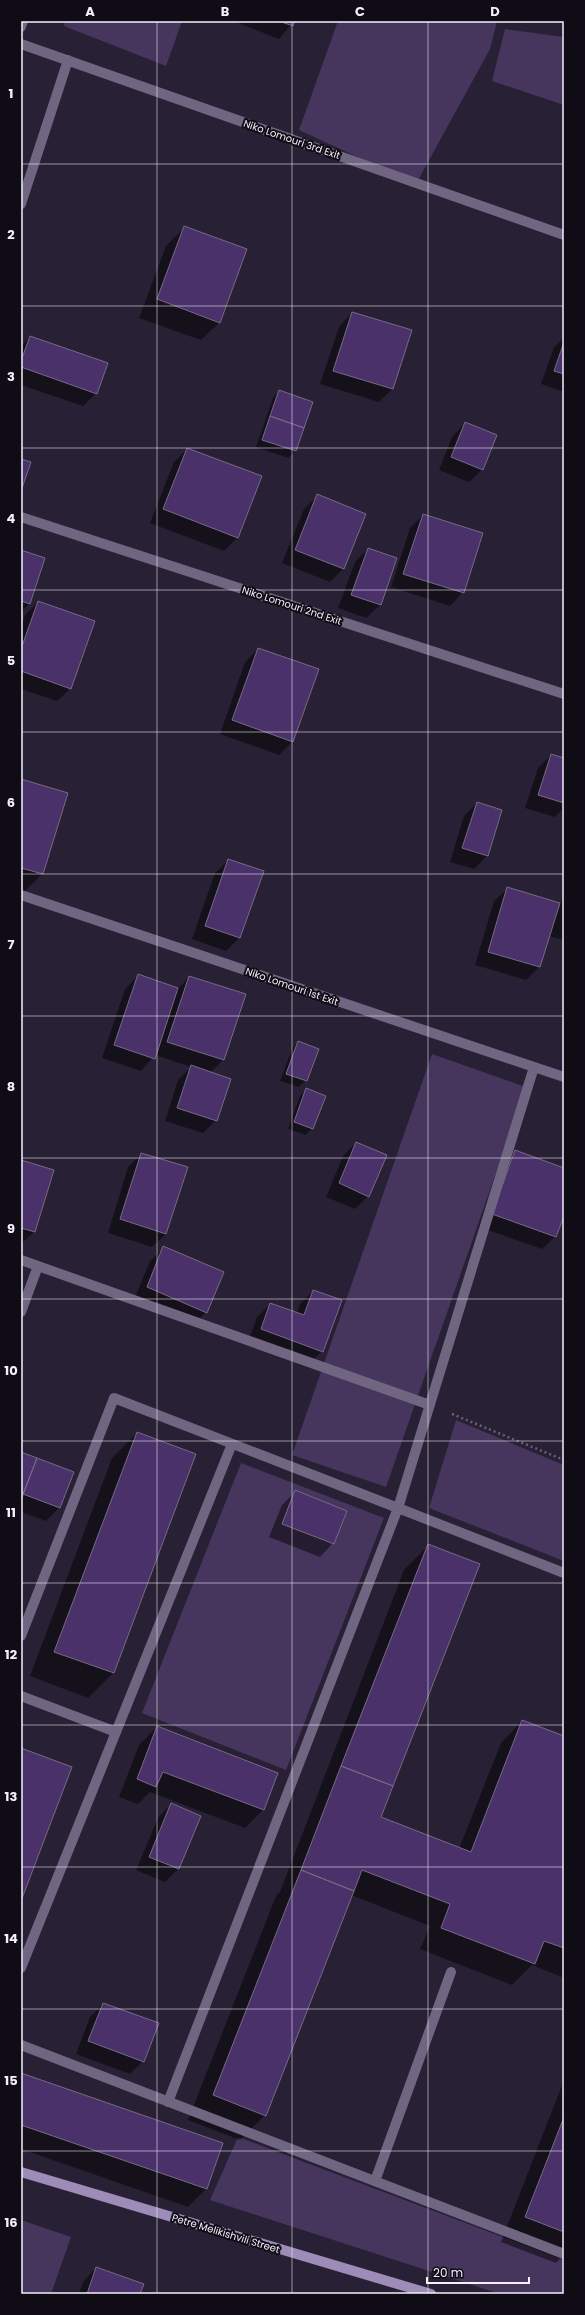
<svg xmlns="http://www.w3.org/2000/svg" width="585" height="2315" font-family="Poppins,sans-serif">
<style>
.green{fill:#46365d}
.shadow{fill:#0007}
.building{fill:#4a316a;stroke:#756b84}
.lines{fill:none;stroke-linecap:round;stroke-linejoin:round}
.path{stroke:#696274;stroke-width:2.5;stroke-dasharray:2 3;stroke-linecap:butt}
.lane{stroke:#716682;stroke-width:10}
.street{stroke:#716682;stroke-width:10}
.secondary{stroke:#9c8cb7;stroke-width:10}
.grid{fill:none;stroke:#f5f0fe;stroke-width:1;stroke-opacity:0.55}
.labels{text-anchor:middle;stroke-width:4;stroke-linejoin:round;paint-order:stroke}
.street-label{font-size:10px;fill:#f5f0fe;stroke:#0f0c15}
.neatline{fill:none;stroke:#f5f0fe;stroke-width:1.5}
.grid-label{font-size:13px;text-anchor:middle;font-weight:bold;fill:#f5f0fe}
</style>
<rect width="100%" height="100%" fill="#282034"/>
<path class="green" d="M65 21H182L166 66 64 26Z
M338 21H497L490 49 416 184 299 130Z
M505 29 564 37V105L492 81Z
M432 1054 526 1087 386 1487 292 1455Z
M456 1420 564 1465V1561L429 1508Z
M241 1463 384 1518 286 1770 142 1713Z
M238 2137 564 2260V2294H500L210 2200Z
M21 2220 71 2237 51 2294H21Z"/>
<path class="shadow" d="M233 21H294L279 39Z
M184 228 220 322 201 340 139 318 166 246Z
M352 313 392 389 379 402 320 384 339 327Z
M30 337 96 393 83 406 21 385V346Z
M564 338V392L541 384 554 347Z
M280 391 312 402 295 451 288 458 256 447 273 398Z
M465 423 483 469 469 482 439 470 452 437Z
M187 449 260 477 237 538 224 551 150 523 174 462Z
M317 496 364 514 343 569 330 582 282 563 304 509Z
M423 515 463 592 450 606 391 587 410 528Z
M368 549 380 605 366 618 338 608 355 562Z
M21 551 29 604 21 612Z
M38 602 71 688 57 701 21 689V626L25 615Z
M258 649 293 741 279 755 220 734 245 662Z
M551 755 564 759V808L555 817 525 808 538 768Z
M21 780 66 793 42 874 24 892 21 891Z
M477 803 501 811 487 856 474 869 450 862 464 816Z
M228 860 239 938 226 951 192 939 215 873Z
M508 888 560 904 564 895V940L549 936 539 967 526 980 475 965 494 901Z
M138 976 178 989 189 977 244 995 223 1060 210 1073 216 1120 203 1133 165 1121 178 1080 191 1067 155 1055 141 1071 102 1058 125 989Z
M298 1042 306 1080 299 1087 280 1081 292 1049Z
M306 1090 312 1128 306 1135 288 1129 300 1096Z
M356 1143 368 1196 355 1209 326 1197 343 1156Z
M515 1151 564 1169V1213L556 1236 542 1249 479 1227 502 1164Z
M142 1154 166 1234 152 1247 108 1233 128 1167Z
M21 1161 34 1232 21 1244Z
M164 1248 206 1312 193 1325 134 1300 150 1261Z
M313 1291 322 1351 309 1364 248 1342 257 1317 270 1304 297 1314 300 1304Z
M137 1433 113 1673 88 1698 30 1676 112 1458Z
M21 1453 73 1472 59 1508 46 1521 21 1512Z
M296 1491 333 1543 320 1557 269 1537 282 1505Z
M429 1545 380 1818 459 1849 501 1743 522 1721 564 1737V1978L532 1965 512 1985 420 1949 430 1926 351 1895 265 2115 240 2140 188 2120 276 1896 280 1892 404 1570Z
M157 1727 277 1773 263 1810 245 1828 150 1792 138 1804 119 1797 139 1745Z
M171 1804 178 1869 165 1882 136 1870 158 1818Z
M103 2004 143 2061 130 2074 76 2054 90 2017Z
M21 2075 222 2144 206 2189 188 2207 21 2149Z
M564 2080V2255L556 2263 501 2242Z
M96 2268 139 2294H79L83 2282Z"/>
<path class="building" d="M279 21H295L293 26Z
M184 226 247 249 220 323 157 299Z
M352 312 412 330 393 389 333 371Z
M30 336 108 363 97 394 21 367V361Z
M564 342V374L554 371Z
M279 390 313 402 304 428 270 416Z
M270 416 304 428 296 451 262 440Z
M465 422 497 435 483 470 451 457Z
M187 448 262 476 238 538 163 509Z
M21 459 31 462 21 491Z
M317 494 366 514 344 569 295 550Z
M423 514 483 533 464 593 403 574Z
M368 548 397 558 381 605 351 595Z
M21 550 45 558 30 604 21 601Z
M38 601 95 621 71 689 21 671V649Z
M258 648 319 669 293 742 232 720Z
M551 754 564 758V803L538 795Z
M21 779 68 793 43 874 21 868Z
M477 802 502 810 488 856 462 848Z
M228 859 264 871 240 938 205 926Z
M507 887 560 903 540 967 488 952Z
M138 974 178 988 155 1059 114 1045Z
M189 976 246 994 224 1060 167 1042Z
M298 1041 319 1049 307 1081 286 1074Z
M191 1065 231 1079 217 1121 177 1108Z
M306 1088 326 1096 313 1129 294 1122Z
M356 1142 387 1155 369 1197 339 1183Z
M515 1150 564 1168V1216L556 1237 492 1214Z
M141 1153 188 1167 166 1234 120 1219Z
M21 1160 54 1170 35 1232 21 1228Z
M163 1246 224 1272 207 1313 147 1287Z
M313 1290 342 1300 323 1352 261 1329 270 1303 304 1315Z
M137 1432 196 1454 114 1673 54 1652Z
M21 1452 37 1458 21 1500Z
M37 1458 74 1472 60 1508 23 1494Z
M295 1490 347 1511 334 1544 282 1524Z
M428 1544 480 1564 393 1786 341 1766Z
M522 1720 564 1736V1948L544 1941 535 1964 441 1928 450 1904 362 1870 354 1891 301 1870 341 1766 393 1786 381 1817 471 1852Z
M157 1726 278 1773 264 1810 163 1772 156 1787 137 1779Z
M21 1748 72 1767 21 1901Z
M171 1803 201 1816 179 1869 149 1857Z
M301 1870 354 1891 266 2116 213 2095Z
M103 2003 159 2023 144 2062 88 2041Z
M21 2073 223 2143 207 2189 21 2125Z
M564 2117V2232L525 2217Z
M96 2267 144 2284 140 2294H87Z"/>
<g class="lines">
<path class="path" d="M452 1414 564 1460"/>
<path class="lane" d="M21 1636 114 1398 398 1508
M21 1696 116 1732
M21 1968 232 1444
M375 2181 451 1972"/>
<path class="street" d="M21 27 23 21
M21 44 564 235
M21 204 68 60
M21 517 564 694
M21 895 564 1077
M21 1260 430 1405
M21 1312 38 1266
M398 1508 564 1573
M21 2045 564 2254
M168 2102 398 1508 534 1067"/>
<path class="secondary" d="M21 2172 431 2294"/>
</g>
<path class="grid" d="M157 21V2294M292 21V2294M428 21V2294M21 164H564M21 306H564M21 448H564M21 590H564M21 732H564M21 874H564M21 1016H564M21 1158H564M21 1299H564M21 1441H564M21 1583H564M21 1725H564M21 1867H564M21 2009H564M21 2151H564"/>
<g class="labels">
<g class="street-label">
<text transform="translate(292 139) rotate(19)" y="4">Niko Lomouri 3rd Exit</text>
<text transform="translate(292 605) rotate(18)" y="4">Niko Lomouri 2nd Exit</text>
<text transform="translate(292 986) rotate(19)" y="4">Niko Lomouri 1st Exit</text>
<text transform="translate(226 2233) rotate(17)" y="4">Petre Melikishvili Street</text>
</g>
</g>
<rect width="585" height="2315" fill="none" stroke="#0f0c15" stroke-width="44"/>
<path d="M427 2277v6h102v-6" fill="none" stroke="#f5f0fe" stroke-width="2"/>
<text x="433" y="2277" font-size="12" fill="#f5f0fe" stroke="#0f0c15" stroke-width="3" paint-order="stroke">20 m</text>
<rect x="22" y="22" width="541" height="2271" class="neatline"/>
<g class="grid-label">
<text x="90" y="16">A</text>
<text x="225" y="16">B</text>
<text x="360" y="16">C</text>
<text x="495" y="16">D</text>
<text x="11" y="98">1</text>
<text x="11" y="239">2</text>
<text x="11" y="381">3</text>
<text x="11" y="523">4</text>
<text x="11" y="665">5</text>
<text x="11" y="807">6</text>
<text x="11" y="949">7</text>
<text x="11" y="1091">8</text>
<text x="11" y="1233">9</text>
<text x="11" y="1375">10</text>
<text x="11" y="1517">11</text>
<text x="11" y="1659">12</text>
<text x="11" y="1801">13</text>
<text x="11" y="1943">14</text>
<text x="11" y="2085">15</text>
<text x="11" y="2227">16</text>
</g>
</svg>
